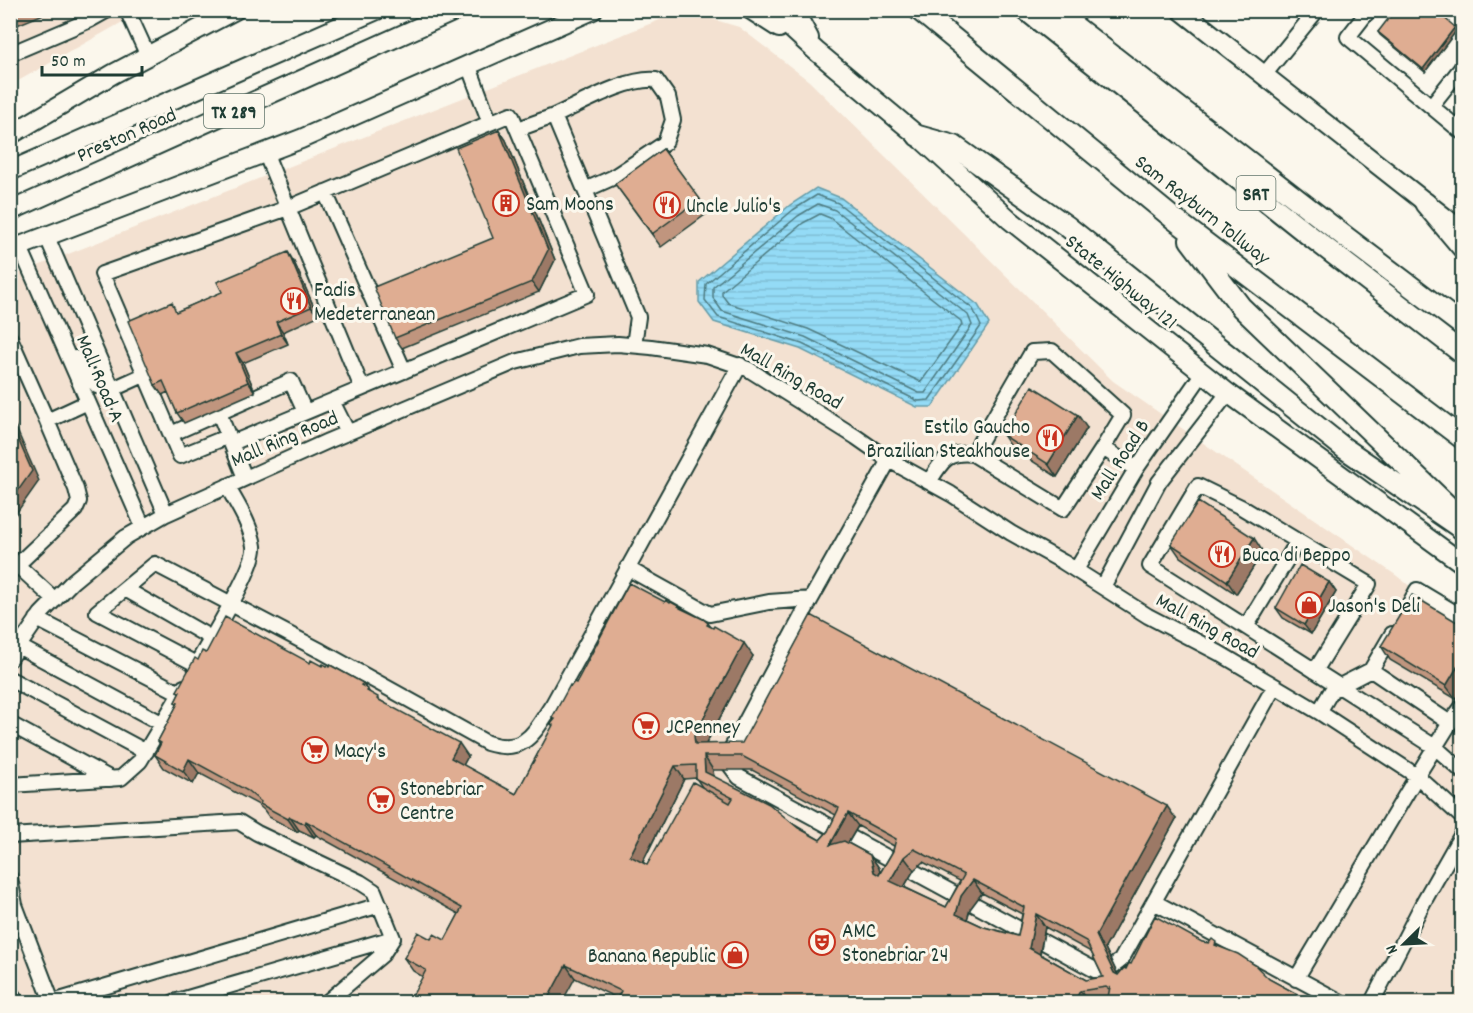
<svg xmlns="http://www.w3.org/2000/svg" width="1473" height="1013" font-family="Dekko,sans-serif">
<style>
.built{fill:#f3e1d1}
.water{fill:url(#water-rules);stroke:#659ca8;stroke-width:1.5}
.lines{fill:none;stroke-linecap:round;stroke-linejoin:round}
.shore{stroke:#4e7c82;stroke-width:1.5}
.minor-casing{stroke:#1f3d34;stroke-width:18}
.major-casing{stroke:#1f3d34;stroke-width:22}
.highway-casing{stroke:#1f3d34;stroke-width:24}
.minor{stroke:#fbf7ec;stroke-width:14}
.major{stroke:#fbf7ec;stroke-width:18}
.highway{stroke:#fbf7ec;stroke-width:20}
.wall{fill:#c0957e;stroke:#1f3d34;stroke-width:1.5;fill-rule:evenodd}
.shaded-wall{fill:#9c7966;stroke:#1f3d34;stroke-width:1.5}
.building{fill:#dfad92;stroke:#1f3d34;stroke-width:1.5;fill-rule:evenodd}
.labels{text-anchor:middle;stroke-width:6;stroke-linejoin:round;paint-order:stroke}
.shield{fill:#fbf7ec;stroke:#61756b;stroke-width:1.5}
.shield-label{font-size:20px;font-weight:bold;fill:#1f3d34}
.street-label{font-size:21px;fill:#1f3d34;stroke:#fbf7ec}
.poi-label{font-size:21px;fill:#1f3d34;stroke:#fbf7ec;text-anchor:start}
</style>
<defs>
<pattern id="water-rules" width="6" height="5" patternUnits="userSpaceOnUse" patternTransform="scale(1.5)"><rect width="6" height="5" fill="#94dbf6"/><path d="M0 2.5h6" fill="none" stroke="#7fbdd4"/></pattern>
</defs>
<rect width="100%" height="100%" fill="#fbf7ec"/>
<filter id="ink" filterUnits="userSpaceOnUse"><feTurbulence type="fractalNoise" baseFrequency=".0167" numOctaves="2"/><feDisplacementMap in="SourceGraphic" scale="12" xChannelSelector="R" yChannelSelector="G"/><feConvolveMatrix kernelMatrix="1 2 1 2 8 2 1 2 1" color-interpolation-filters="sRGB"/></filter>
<g filter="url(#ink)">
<path class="built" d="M11 11H142L11 85Z
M662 19H712L739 27 809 81 1113 381 1397 576 1462 627V1002H27L10 984V277Z"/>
<path class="water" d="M816 188 841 198 978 305 989 324 932 407H917L800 349 714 322 699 302V282L790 205Z"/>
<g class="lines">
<path class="shore" d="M817 195 838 203 973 309 981 326 929 400 918 401 802 344 718 317 705 300 706 284 793 210Z
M818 204 835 210 968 315 972 325 925 393H919L805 337 722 311 713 298V287L798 216Z
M820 214 830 218 961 321 962 325 921 382 808 329 728 303 722 295V291L803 223Z"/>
<defs>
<path id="minor" d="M127 10 148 56
M1369 10 1348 37 1462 132
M10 54 90 20 108 10
M469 67 490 123
M1264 75 1317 10
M1431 106 1462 67
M554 116C581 104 627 77 656 80L668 97 673 120 665 143 612 178 585 190
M518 129 554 116 638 317 634 345
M265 152 362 388
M325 192 404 371
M47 237 166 514
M20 247 143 527
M10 338 47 421
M75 358 97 386 113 389 146 374
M332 401 348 433
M219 413 245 478
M171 434 291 381 305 412
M229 436 180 456 102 274 288 208 511 114 587 294 232 443
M973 454 1032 352 1052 351 1123 415 1103 448 1136 469
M929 482C942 461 947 451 973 454L1063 509 1103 448
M627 568 710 614 769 602 811 599 889 460
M1076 570 1136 469 1202 374
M1103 587 1159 482 1228 393
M125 589 211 638
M811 599 731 749 729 764 739 777 1095 970C1107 970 1113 967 1121 960L1274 687
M55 600 17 565 75 510 79 501 76 489 47 421 88 402
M1406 610 1417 590 1462 617
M37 619 180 693
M1246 627 1298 541
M18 646 163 724
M10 659 41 614 73 581 126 537 166 514 328 441 515 362 579 346 618 344 651 347 707 355 748 369 856 437 889 460 951 494 1011 533 1063 562 1148 616 1219 653 1319 712 1417 776 1462 817
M196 664 97 612 155 564 321 651 487 743C526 755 534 732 553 704L740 365
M195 667C207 645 257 566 254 546 251 525 237 504 227 486
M1371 670 1450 723
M1315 671 1369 584 1241 507 1198 486 1150 566 1435 747 1462 771
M10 679 146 752
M1319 712 1332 690 1371 670 1392 634
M10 724 111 779
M10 785 121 778 140 761 184 687
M10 836 239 822 257 833 360 882 374 891 393 938 382 955 327 1002
M10 878 15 905 52 1002
M1154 902 1341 1002
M1296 979 1417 776 1450 723 1462 707
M10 992 17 1002
M53 1002 380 905
M174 1002 393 938
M1372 1002 1424 901 1462 834"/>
<path id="major" d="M751 10 779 28
M771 10 816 51 918 136 1010 220 1228 393 1462 563
M794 10 809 38
M1181 10 1462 231
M10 135 113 74 235 10
M10 171 377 10
M10 211 457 10
M10 250 301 139 593 10"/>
<path id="highway" d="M919 10 1174 219 1462 438
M1026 10 1305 232 1462 353
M1047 10 1069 22 1343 235 1462 325
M918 136 954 146 1068 227 1344 448 1462 529
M1425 203 1462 247
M1190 240 1241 307 1453 511"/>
</defs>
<use href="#minor" class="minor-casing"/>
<use href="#major" class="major-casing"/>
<use href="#highway" class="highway-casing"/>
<use href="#minor" class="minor"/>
<use href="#major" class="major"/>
<use href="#highway" class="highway"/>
</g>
<path class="wall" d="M10 10 51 11 10 28Z
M1402 14 1457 30 1425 72 1380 35 1378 32Z
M499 130 506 140 555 260 539 292 402 348 395 338 493 238Z
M663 149 709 212 661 247 615 184Z
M294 262 318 316 283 332 288 344 243 363 255 392 184 423 177 413 168 392 162 395 155 385 178 311Z
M1087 428 1057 477 1012 448 1003 435Z
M1171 544 1263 552 1236 594 1180 557Z
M1329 582 1336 592 1311 634 1283 618 1276 608Z
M665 602 680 607 682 609 708 623 711 627 753 656 706 744 1176 819 1105 948 1118 975 1131 964 1202 942 1220 947 1269 979 1297 994 1303 1002H615L617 998 575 978 423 977 413 971 404 958 431 939 445 940 459 914 316 835 314 837 299 830 297 832 269 817 264 810 257 804 199 773 193 784 164 768 155 755 160 745 158 741 177 705 175 702 179 694 177 691 198 660 206 653 310 663 322 666 363 683 370 693 381 701 468 756 463 765 516 794 553 726 551 724 554 720 552 718 571 686 576 683ZM713 770H752L836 815 828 831 820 840 714 777ZM696 778 702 787 647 865 643 862 684 779ZM858 826 894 846 893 851 880 873 879 868 870 855 848 843ZM923 862 960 881 946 907 904 887 914 870ZM982 893 1022 914 1018 936 984 927 967 919 970 909ZM1045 927 1091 952 1103 977 1086 980 1040 954Z
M1462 625 1456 699 1390 660 1381 646Z"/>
<path class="shaded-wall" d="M1455 27 1457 30 1425 72 1423 69Z
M499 130 506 140 555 260 539 292 532 282Z
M288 252 294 262 318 316 311 307Z
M276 322 283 332 288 344 281 334Z
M236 353 243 363 255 392 248 382Z
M10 414 39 481 10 522Z
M1078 415 1087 428 1057 477 1048 464Z
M1254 538 1263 552 1236 594 1227 581Z
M1329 582 1336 592 1311 634 1304 625Z
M744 643 753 656 703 749 695 744 694 736Z
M1462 659V687L1456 699 1446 686Z
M459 743 468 756 460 771 451 758Z
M704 756 713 770 714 785 705 772Z
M189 759 199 773 193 784 183 771Z
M675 766 684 779 639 869 630 856Z
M1167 806 1176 819 1105 948 1123 986 1114 973 1096 935Z
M848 813 858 826 839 858 830 845Z
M290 817 299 830 297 832 288 819Z
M306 821 316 835 314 837 305 824Z
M870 855 879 868 883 885 874 872Z
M904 857 914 870 900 894 890 881Z
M973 880 982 893 970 909 965 927 956 914 961 896Z
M1036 914 1045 927 1038 962 1029 948Z
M566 965 575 978 562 1002H546Z
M1080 991 1089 1002H1074Z
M1297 994 1303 1002H1292Z"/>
<path class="building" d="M1395 10H1398L1402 14 1405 10H1435L1455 27 1423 69 1378 32Z
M1462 89V98L1459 94Z
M499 130 548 250 532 282 395 338 374 287 493 238 456 148Z
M663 149 700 199 652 234 615 184Z
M288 252 311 307 276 322 281 334 236 353 248 382 177 413 163 381 155 385 128 321 172 302 176 312 222 292 217 282Z
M1032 386 1078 415 1048 464 1003 435Z
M10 421 32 471 10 502Z
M1198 502 1254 538 1227 581 1171 544Z
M1300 565 1329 582 1304 625 1276 608Z
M629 583 665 602 666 600 670 603 671 602 680 607V608L703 619 708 623 707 625 713 628 714 626 744 643 694 736 695 744 742 743 811 615 1167 806 1096 935 1114 973 1118 975 1124 968 1126 969 1129 963 1131 964 1155 916 1202 942 1209 943 1212 939 1216 942 1215 945 1238 954 1255 965 1269 979 1297 994 1292 1002H1107L1110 987 1109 989 1106 987 1080 991 1074 1002H615L621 991 566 965 546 1002H409L426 970 404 958 418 932 431 939 434 934 445 940 462 908 306 821 305 824 290 817 288 819 260 804 261 802 248 791 189 759 183 771 155 755 161 743 158 741 178 703 175 702 180 692 177 691 195 658 198 660 202 651 206 653 225 617 310 663 311 660 322 666 323 664 329 667 330 665 363 683 361 685 368 689 367 691 378 697 377 699 459 743 451 758 516 794 553 725 551 724 555 719 552 718 570 685 571 686 574 682 576 683ZM704 756H742L839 808 828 831 820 840 798 828 769 804 705 772ZM696 765V779L733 798 730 803 693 782 647 865 630 856 675 766ZM848 813 896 839 893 851 879 875 874 872 870 855 844 841 830 845ZM914 849 964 875 946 907 890 881 904 857ZM973 880 1024 907 1018 936 984 927 956 914 961 896ZM1036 914 1086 941 1103 977 1086 980 1029 948Z
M1412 595 1462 625V659L1446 686 1381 646Z"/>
</g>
<defs>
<symbol id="building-ring" viewBox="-11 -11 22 22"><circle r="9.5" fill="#fbf7ec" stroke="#c8321e" stroke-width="1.5"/><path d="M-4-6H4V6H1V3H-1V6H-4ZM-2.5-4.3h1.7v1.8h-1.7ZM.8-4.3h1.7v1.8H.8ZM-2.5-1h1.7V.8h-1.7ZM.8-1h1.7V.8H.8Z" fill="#c8321e"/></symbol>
<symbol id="restaurant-ring" viewBox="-11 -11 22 22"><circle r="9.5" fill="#fbf7ec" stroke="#c8321e" stroke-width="1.5"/><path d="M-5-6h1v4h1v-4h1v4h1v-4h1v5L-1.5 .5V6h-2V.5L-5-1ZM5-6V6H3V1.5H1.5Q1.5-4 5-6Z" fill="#c8321e"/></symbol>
<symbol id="shop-ring" viewBox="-11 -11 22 22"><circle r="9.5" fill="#fbf7ec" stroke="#c8321e" stroke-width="1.5"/><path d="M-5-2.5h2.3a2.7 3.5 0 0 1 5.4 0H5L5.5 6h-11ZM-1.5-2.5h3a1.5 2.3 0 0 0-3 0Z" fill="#c8321e"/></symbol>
<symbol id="supermarket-ring" viewBox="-11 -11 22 22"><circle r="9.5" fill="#fbf7ec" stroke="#c8321e" stroke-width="1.5"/><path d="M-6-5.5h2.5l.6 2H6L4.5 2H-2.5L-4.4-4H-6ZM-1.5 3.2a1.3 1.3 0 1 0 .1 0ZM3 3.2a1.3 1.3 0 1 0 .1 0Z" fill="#c8321e"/></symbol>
<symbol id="theatre-ring" viewBox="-11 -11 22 22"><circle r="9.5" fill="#fbf7ec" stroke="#c8321e" stroke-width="1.5"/><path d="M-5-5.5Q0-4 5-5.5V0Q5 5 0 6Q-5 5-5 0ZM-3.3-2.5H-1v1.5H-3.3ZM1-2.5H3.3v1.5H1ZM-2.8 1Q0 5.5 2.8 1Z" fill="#c8321e"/></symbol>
</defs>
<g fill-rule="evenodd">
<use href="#building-ring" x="491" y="188" width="30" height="30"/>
<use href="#restaurant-ring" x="652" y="190" width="30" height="30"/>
<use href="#restaurant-ring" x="279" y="286" width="30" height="30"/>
<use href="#restaurant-ring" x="1035" y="423" width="30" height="30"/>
<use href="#restaurant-ring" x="1207" y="539" width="30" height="30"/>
<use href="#shop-ring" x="1294" y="590" width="30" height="30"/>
<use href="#supermarket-ring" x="631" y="711" width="30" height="30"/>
<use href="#supermarket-ring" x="300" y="735" width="30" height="30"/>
<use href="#supermarket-ring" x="366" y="785" width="30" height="30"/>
<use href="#theatre-ring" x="807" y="927" width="30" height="30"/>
<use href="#shop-ring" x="720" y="940" width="30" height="30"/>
</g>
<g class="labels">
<g class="shield">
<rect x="204" y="94" width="60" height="34" rx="4.5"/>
<rect x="1236.5" y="176" width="39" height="34" rx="4.5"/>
</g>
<g class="shield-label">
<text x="234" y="118">TX 289</text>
<text x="1256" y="200">SRT</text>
</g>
<g class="street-label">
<text transform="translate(126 134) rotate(-24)" y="7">Preston Road</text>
<text transform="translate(1203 209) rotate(38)" y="7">Sam Rayburn Tollway</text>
<text transform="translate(1122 281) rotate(39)" y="7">State Highway 121</text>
<text transform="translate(792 375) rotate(30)" y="7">Mall Ring Road</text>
<text transform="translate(101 378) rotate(67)" y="7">Mall Road A</text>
<text transform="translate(284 438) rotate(-23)" y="7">Mall Ring Road</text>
<text transform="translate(1119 459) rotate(-57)" y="7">Mall Road B</text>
<text transform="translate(1208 625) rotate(29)" y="7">Mall Ring Road</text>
</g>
<g class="poi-label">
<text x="526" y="210">Sam Moons</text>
<text x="686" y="212">Uncle Julio's</text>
<text x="314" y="296">Fadis<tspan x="314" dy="24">Medeterranean</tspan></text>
<text x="1030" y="433" text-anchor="end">Estilo Gaucho<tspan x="1030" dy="24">Brazilian Steakhouse</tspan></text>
<text x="1242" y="561">Buca di Beppo</text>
<text x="1328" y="612">Jason's Deli</text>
<text x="666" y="733">JCPenney</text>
<text x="334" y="757">Macy's</text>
<text x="400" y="795">Stonebriar<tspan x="400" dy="24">Centre</tspan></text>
<text x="842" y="937">AMC<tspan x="842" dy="24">Stonebriar 24</tspan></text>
<text x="716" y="962" text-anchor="end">Banana Republic</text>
</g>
</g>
<rect width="1473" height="1013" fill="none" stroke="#fbf7ec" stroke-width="36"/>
<rect x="18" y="18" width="1437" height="977" fill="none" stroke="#1f3d34" stroke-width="2" filter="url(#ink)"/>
<g transform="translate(1404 944) rotate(246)" stroke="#fbf7ec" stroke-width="4.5" paint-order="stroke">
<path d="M0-4.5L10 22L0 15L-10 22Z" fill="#1f3d34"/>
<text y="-9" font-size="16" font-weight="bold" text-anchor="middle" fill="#1f3d34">N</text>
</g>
<path d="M42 66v9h100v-9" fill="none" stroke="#1f3d34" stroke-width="3"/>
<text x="51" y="66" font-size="18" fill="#1f3d34" stroke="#fbf7ec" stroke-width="4.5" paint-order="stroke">50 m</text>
</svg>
